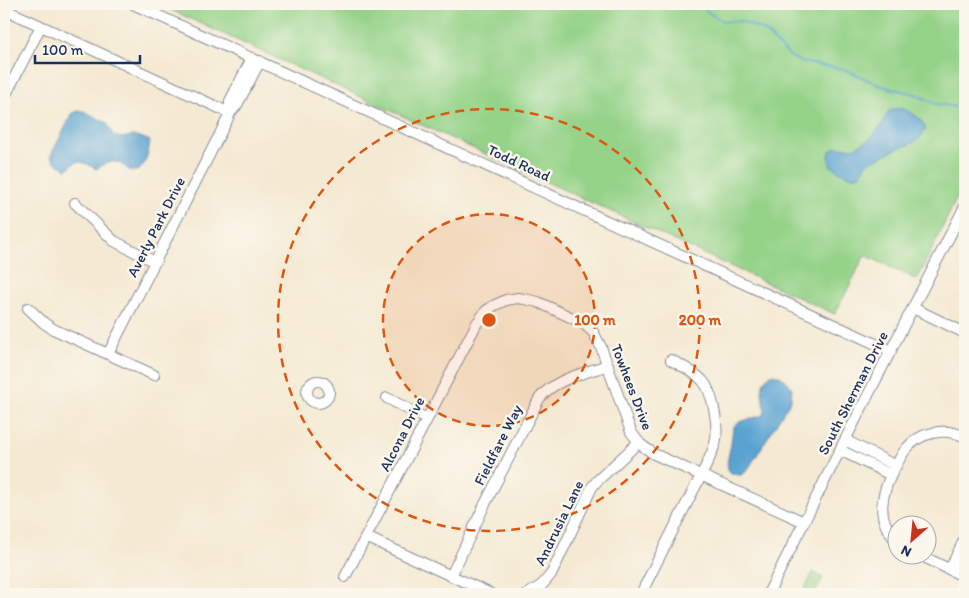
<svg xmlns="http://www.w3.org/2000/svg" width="969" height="598" font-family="Itim,sans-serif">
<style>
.green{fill:#95d389;stroke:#588174}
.water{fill:#5aa3d1;stroke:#3a6998}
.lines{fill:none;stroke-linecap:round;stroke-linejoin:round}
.stream{stroke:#5aa3d1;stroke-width:2}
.minor-casing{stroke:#888c98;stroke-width:12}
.minor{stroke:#fff;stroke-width:10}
.ring{fill:none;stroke:#de5710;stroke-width:2.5;stroke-dasharray:9 6}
.labels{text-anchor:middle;stroke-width:5;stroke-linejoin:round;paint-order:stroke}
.street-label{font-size:15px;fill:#1b2f5e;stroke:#fbf7ec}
.centre{fill:#de5710;stroke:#fbf7ec;stroke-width:2.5}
.ring-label{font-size:15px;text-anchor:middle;font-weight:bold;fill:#de5710;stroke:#fbf7ec;stroke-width:5;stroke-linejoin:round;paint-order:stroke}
</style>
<rect width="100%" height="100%" fill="#fbf7ec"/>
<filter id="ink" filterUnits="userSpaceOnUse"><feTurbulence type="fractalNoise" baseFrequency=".02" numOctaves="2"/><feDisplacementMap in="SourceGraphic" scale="10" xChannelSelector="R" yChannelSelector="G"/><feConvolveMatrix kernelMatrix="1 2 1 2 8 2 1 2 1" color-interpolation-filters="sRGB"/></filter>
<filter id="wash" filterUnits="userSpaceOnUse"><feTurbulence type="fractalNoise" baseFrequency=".0096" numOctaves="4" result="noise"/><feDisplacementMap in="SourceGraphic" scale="20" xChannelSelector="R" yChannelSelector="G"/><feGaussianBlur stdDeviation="1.12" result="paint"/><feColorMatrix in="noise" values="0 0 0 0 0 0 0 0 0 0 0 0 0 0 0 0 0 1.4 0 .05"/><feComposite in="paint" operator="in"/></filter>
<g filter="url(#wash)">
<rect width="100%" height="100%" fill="#f4e9d2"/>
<path class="green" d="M158 4H965V181L917 280 865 255 835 314Z
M813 572 823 578 815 594H802Z"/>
<path class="water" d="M900 108C912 112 921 117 926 129L920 138 909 145 898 148 879 158 868 162 860 175 852 177 840 172 830 165 829 156 830 151 836 147 854 148 870 139 881 126 888 112 894 109Z
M79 110 86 112 107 123C109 126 109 128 111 131 117 142 125 136 134 136 138 136 146 139 150 141 149 150 145 173 133 171 127 171 123 163 115 162 108 161 103 166 96 169 91 166 82 160 75 163 72 165 70 167 67 169 60 166 52 162 51 155L72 114Z
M771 374C780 374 788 381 792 388L791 400 747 471 741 475C720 476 729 456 731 444 732 438 732 433 733 427L739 422 764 415 765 411C763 397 757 384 771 374Z"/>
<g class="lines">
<path class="stream" d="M699 4 709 13 724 22 740 21 763 30 790 56 801 62 844 69 881 86 915 94 936 104 965 108"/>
</g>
</g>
<g filter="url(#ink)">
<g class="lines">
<defs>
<path id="minor" d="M133 4 891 351
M4 9 230 113 227 120 108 354
M252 58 230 101V113L237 105 260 61
M4 98 41 26
M75 203 114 241 155 262
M28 308 44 323 53 329 154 375
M913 308 965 333
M307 392a11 11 0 1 1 22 0a11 11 0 1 1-22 0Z
M387 398 427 419
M845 440 896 466
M840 450 891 475
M366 537 491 594
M896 540C875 518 881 494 894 469 898 463 901 455 906 449 920 432 945 427 965 437
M922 556 965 577
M950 569 965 538
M451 576 485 504 539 399C554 379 585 373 608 365
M345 577 477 323 486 311 493 306 506 300 518 298 524 299 538 302 583 323 593 332 601 347 631 432 640 444 654 454 804 522
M528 594 542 585 552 573 592 487 597 481 639 442
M641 594C657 561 674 528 691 495 699 479 713 456 716 439 718 424 713 393 703 381 694 371 682 366 671 360
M768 594 845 440 965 206"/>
</defs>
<use href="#minor" class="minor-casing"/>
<use href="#minor" class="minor"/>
</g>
</g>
<circle cx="489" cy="320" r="106" fill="#de5710" fill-opacity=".12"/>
<g class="ring">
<circle cx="489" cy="320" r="106"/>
<circle cx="489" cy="320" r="211"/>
</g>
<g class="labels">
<g class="street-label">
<text transform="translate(519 163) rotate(25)" y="5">Todd Road</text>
<text transform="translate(156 227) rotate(-63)" y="5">Averly Park Drive</text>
<text transform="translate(632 387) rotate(69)" y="5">Towhees Drive</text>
<text transform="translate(853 393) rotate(-63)" y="5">South Sherman Drive</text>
<text transform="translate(402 434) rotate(-63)" y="5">Alcona Drive</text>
<text transform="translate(498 445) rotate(-63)" y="5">Fieldfare Way</text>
<text transform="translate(559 523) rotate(-64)" y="5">Andrusia Lane</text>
</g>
</g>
<circle cx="489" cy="320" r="8" class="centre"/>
<g class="ring-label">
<text x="595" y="325">100 m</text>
<text x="700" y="325">200 m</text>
</g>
<rect width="969" height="598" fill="none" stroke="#fbf7ec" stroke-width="20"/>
<g transform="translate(912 540) rotate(207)"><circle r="24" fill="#fbf7ec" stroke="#a1a7b3"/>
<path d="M0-4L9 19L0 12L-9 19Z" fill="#c8321e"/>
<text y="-8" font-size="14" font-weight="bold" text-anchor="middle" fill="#1b2f5e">N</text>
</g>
<path d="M35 55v8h105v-8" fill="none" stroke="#1b2f5e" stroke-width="2.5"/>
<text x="42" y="55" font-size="15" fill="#1b2f5e" stroke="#fbf7ec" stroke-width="4" paint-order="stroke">100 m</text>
</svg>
